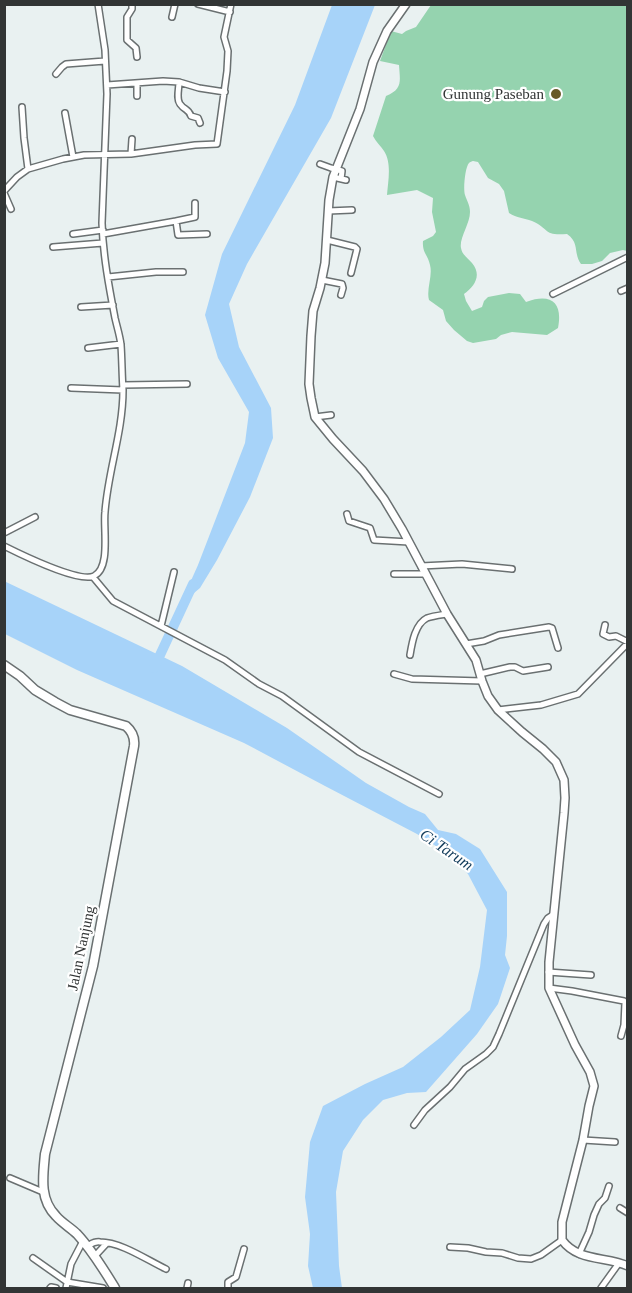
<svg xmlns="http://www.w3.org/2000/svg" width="632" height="1293" font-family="Georgia,serif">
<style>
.green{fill:#95d3af}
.water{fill:#a7d3f9}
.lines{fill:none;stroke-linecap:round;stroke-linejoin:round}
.river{stroke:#a7d3f9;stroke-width:10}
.minor-casing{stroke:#6a7071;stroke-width:8}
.tertiary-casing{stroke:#6a7071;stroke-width:10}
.secondary-casing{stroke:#6a7071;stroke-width:11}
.minor{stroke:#fff;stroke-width:5}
.tertiary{stroke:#fff;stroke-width:7}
.secondary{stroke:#fff;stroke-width:8}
.poi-dot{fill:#695927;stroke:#fff;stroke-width:2}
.labels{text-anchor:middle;stroke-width:4.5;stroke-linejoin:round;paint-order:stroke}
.poi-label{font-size:15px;fill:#323535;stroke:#fff;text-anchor:end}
.street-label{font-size:15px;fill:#323535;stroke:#fff}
.water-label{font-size:16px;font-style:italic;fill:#133c5b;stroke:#fff}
</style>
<rect width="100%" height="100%" fill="#e9f1f1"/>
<path class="green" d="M431 5H627V251L623 250 610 253 602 261 592 264H581C573 253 580 243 567 234 543 236 550 229 532 221 524 218 517 218 509 213L504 191 499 184 488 178 478 162 473 161C472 161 470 162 469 163 465 167 463 190 465 195 467 201 470 205 470 212 470 224 459 238 461 248 462 255 468 258 472 263 482 275 475 286 464 294L466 301 472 311 482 307 484 301 488 297 509 293 520 294 526 302C551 293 563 302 558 328L547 335 512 332 501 335 496 339 473 343 467 341 454 330 446 321 443 310 429 300C426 289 433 276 430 265 428 255 422 253 423 241L433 236 436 232 432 212 433 198 417 190 387 195C388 182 392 163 384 151 381 146 376 142 373 136L386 96C403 89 400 81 399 65L380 61 391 31 402 34 406 31 416 27Z"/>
<path class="water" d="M332 5H375L331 118 247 264 229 304 239 347 271 408 273 438 250 497 217 560 200 588 188 598 185 594 198 565 245 443 249 412 218 358 205 315 222 254 295 105Z
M4 581 182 666 287 728 366 783 409 807 425 814 438 830 456 834 480 849 507 892V936L505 955 510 968 498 1004 477 1034 426 1092 407 1093 383 1100 363 1120 343 1151 336 1192 339 1266 342 1288H313L308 1266 310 1234 305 1197 310 1142 323 1106 365 1084 403 1067 441 1037 470 1010 480 967 487 910 468 874 450 855 417 834 325 786 244 743 77 670 5 634Z"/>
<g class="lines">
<path class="river" d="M154 668 193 584"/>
<defs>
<path id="minor" d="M132 4V9L127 17V40L136 48 137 57
M198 4 230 12
M172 17 175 4
M56 74 62 67 66 64 105 61
M179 82C179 89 176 99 180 104 185 111 188 108 191 116L198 118 200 123
M137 83V96
M107 85 163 81 179 82 199 88 225 92
M22 107 24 138 28 169
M65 113 73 157
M131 154 132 139
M320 164 331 168 342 171 341 179
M333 177 346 180
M4 191 17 177 28 169 63 159 84 155 131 154 195 145 217 144 227 71 228 51 224 37 231 4
M4 193 11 209
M328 211 352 210
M176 221 195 217V203
M73 234 103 230
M103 234 176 221 178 235 207 234
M327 240 355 247 357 249 351 273
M53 247 103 243
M108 277 156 272H183
M322 280 342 284 343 288 341 295
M621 291 628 288
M553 294 628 257
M81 307 113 305
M88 348 121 344
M123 385 187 384
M71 388 123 390
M315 417 331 415
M347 514 349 521 370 528 374 540 409 542
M4 533 35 517
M4 546C20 554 79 583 94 576 111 568 103 528 105 512 108 471 123 432 123 390 122 375 122 360 121 345 120 336 117 327 115 318 109 287 103 255 102 223L107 94 105 50 98 4
M421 566 462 564 512 569
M394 574H426
M93 577 113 601 225 660 259 684 282 696 359 752 439 794
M605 625 603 634 609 637 616 636 628 642
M161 626 174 572
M466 644 484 641 499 635 549 627 552 628 558 648
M410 655C412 643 415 624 427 618 433 616 441 615 447 614
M394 674 412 679 482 681
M480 674 510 667H515L523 671 548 667
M498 710 541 705 578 694 628 643
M548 972 591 975
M549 988 572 991 624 1001 625 1003 624 1025 621 1036
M414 1125 425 1110 450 1087 465 1069 486 1054 493 1047 499 1034 544 924 548 918 554 914
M583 1140 615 1142
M10 1178 43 1192
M620 1208 628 1213
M87 1246C91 1244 95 1241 100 1242 121 1242 147 1260 166 1269
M450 1247 468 1248 486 1252 502 1253 518 1258 531 1259 541 1255 562 1240
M579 1254 589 1232 594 1215 599 1204 605 1198 609 1186
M94 1257 107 1243
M33 1258 67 1282 103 1288
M50 1288 51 1287 56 1288
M66 1288 71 1264 83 1241
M187 1288 188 1283
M228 1288V1282L236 1277 244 1249
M601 1288 619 1263"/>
<path id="tertiary" d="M406 4 387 31 373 62 360 109 333 177 329 200 325 263 320 288 313 311 311 336 309 384 311 398 315 417 333 439 363 471 384 499 402 529 447 614 476 660 482 681 488 696 498 710 522 732 543 749 556 762 564 780 565 798 564 813 549 962V988L575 1045 590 1072 594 1086 589 1106 583 1140 562 1222V1240C578 1262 606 1256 628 1266"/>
<path id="secondary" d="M4 665 20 676 35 690 55 702 70 710 126 726C133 732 135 738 134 746L93 966 45 1154C43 1176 39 1199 56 1216 62 1223 71 1228 77 1234 92 1250 104 1270 115 1288"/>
</defs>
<use href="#minor" class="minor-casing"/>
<use href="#tertiary" class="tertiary-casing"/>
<use href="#secondary" class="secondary-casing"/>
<use href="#minor" class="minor"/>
<use href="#tertiary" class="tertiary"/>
<use href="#secondary" class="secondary"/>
</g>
<circle class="poi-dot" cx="556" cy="94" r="6"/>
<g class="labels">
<g class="poi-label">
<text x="544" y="99">Gunung Paseban</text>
</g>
<g class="street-label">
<text transform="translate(81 948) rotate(-78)" y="5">Jalan Nanjung</text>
</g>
<g class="water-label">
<text transform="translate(447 849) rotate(34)" y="6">Ci Tarum</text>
</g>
</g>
<rect width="632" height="1293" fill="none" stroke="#323535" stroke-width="12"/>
</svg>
